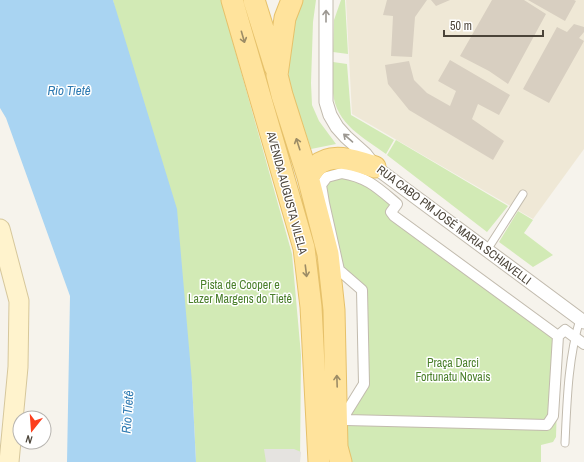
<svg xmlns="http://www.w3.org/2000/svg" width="584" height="462" font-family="'Archivo Narrow',sans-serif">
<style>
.education{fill:#efe8d6}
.green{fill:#d2eab5}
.parking{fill:#e5e3e0}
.water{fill:#a9d4f2}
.building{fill:#d8cfc1}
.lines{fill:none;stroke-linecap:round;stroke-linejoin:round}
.service-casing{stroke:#c2bbae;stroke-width:9}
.pedestrian-casing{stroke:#c2bbae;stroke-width:12}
.minor-casing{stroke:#c2bbae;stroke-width:15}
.secondary-casing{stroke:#d6c79b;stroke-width:21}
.primary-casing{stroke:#e6c16a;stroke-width:23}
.service{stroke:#fff;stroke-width:7}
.pedestrian{stroke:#fff;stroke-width:10}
.minor{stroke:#fff;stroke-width:13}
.secondary{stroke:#fff3cd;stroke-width:19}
.primary{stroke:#ffe39c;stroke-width:21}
.oneway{stroke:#9c9892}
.oneway2{stroke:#9c8c66}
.labels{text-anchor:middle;stroke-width:3;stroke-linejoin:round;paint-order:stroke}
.street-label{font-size:12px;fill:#4b4439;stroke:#fff}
.park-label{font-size:12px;fill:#4a7f2a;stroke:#fff}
.water-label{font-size:13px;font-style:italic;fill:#2e7ab2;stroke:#fff}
</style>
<rect width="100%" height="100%" fill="#f6f3ec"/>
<path class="education" d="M346 0H584V149L533 219 352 114Z"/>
<path class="green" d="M113 0H221L292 254 301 355 300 462H196L192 382Z
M300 0H316L313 22 311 83 312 105 319 121 336 144 311 149 289 83 287 38Z
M341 0H345L348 54 333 52 334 20Z
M333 62 347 64 351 115 394 140 386 154C364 138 336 124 333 93 332 83 333 72 333 62Z
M396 140 508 206 487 232 387 155Z
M343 170 401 203 395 211 559 334 556 437 553 442 541 445V462H347L343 422 362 382 359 290 336 270 321 179Z
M518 211 533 220 524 233 553 255 533 267 499 242Z"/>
<path class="parking" d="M264 449H294L301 452 300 462H266Z"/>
<path class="water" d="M0 0H113L177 209 192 382 196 462H67L70 296 6 118 0 108Z"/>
<path class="building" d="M387 0H427L415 17 412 57 391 56 393 16 383 15Z
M431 0H450L436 6Z
M492 0H524L546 14 508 84 489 71 460 56Z
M528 0H574L576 1 565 21Z
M574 24 584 27V32L579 38 584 41 549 103 523 89 557 27 567 32Z
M450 60 510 95 499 115 478 104 472 119 504 141 493 160 409 110 388 84 385 65 409 61 414 80 427 93 450 106 456 91 438 81Z"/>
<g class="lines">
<defs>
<path id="service" d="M487 250 523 194
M565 443C567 401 568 359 580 319"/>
<path id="pedestrian" d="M342 173C367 177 378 188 397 204L391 212 394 216 558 336 553 416 547 425 346 420V413L364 384 362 290 339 270 324 203 321 185 327 177Z
M558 336 565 330 584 344"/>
<path id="minor" d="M326 0V102L330 115 337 127 346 137 365 154 375 167 584 322"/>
<path id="secondary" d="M0 229 19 301 18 367 9 462"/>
<path id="primary" d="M232 0 304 248 311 307 319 462
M254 0 275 67
M292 0 285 18 277 75 282 95 308 177 328 254 334 310 337 447 341 462
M308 177C311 173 313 169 316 166 332 151 357 161 375 167"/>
</defs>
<use href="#service" class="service-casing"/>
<use href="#pedestrian" class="pedestrian-casing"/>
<use href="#minor" class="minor-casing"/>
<use href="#secondary" class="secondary-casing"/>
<use href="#primary" class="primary-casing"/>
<use href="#service" class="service"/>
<use href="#pedestrian" class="pedestrian"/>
<use href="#minor" class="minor"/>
<use href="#secondary" class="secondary"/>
<use href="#primary" class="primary"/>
</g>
<defs><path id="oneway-shaft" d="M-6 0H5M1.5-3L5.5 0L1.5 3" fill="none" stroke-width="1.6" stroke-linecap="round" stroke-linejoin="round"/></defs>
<g class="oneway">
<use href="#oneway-shaft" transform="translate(326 16) rotate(-90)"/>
<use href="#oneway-shaft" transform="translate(348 138) rotate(-139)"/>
</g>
<g class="oneway2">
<use href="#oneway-shaft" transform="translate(243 37) rotate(74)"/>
<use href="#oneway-shaft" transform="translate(298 144) rotate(-108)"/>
<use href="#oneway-shaft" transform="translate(306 271) rotate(83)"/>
<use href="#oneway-shaft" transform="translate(337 381) rotate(-92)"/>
</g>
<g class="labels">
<g class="street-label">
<text transform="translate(287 193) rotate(75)" y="4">AVENIDA AUGUSTA VILELA</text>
<text transform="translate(454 225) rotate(37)" y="4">RUA CABO PM JOSÉ MARIA SCHIAVELLI</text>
</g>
<g class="park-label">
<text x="240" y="289">Pista de Cooper e<tspan x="240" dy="14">Lazer Margens do Tietê</tspan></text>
<text x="453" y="367">Praça Darci<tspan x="453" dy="14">Fortunatu Novais</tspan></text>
</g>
<g class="water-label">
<text x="69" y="95">Rio Tietê</text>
<text transform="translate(127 412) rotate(-86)" y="5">Rio Tietê</text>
</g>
</g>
<g transform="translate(32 430) rotate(197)"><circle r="19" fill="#ffffff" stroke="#b7b4b0"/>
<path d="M0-3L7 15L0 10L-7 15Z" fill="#fc3f1d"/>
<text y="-6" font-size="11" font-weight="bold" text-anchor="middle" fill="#4b4439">N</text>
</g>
<path d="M444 30v6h99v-6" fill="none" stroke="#4b4439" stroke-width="2"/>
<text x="450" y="30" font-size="12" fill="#4b4439" stroke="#ffffff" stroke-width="3" paint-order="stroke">50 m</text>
</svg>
